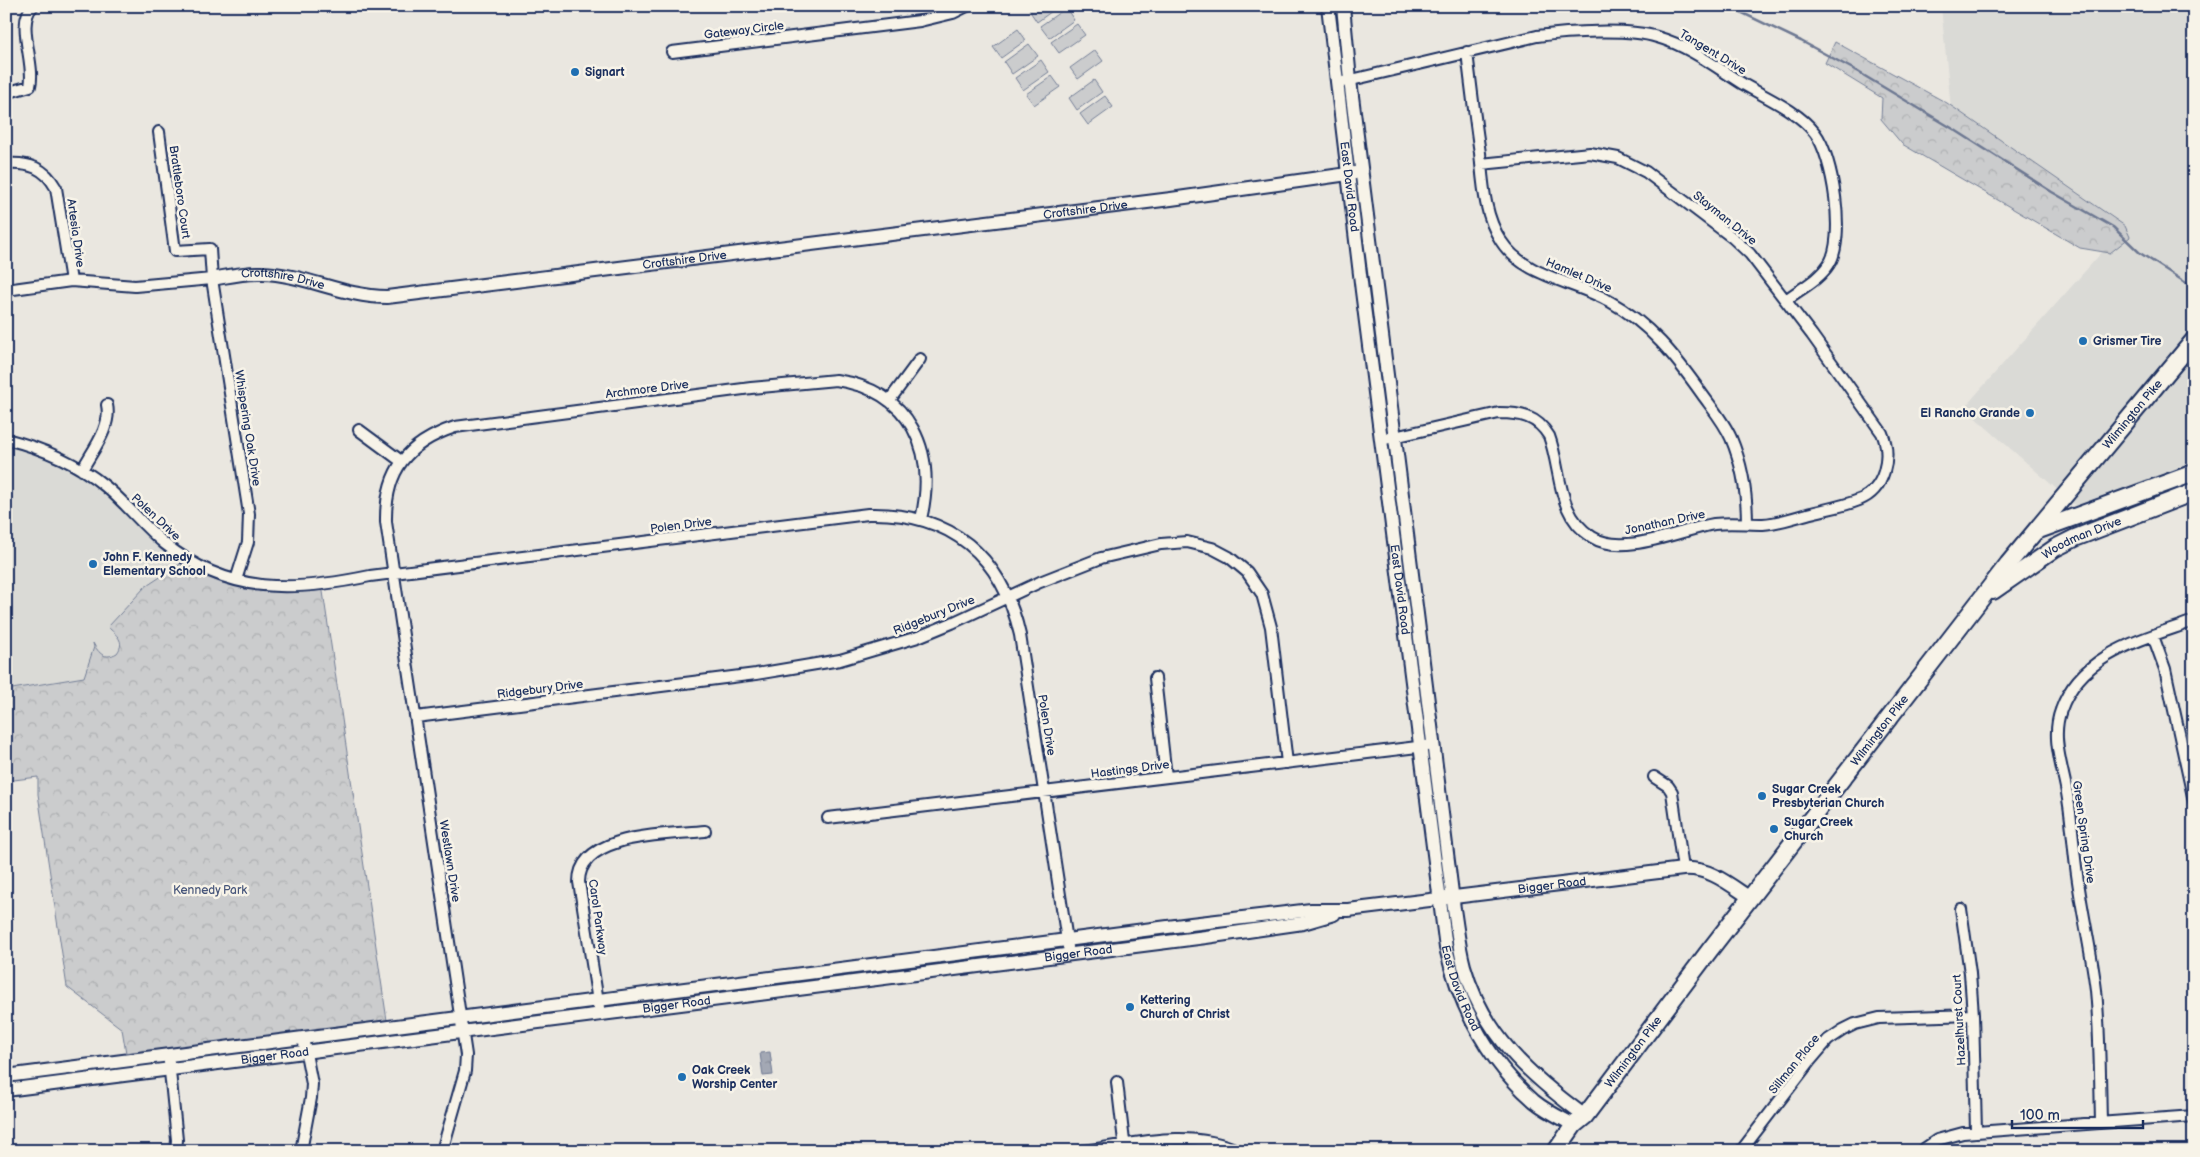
<svg xmlns="http://www.w3.org/2000/svg" width="2200" height="1157" font-family="'Balsamiq Sans',sans-serif">
<style>
.built{fill:#dadad6}
.green{fill:#cbcccd;stroke:#737e96}
.forest{fill:url(#forest-crowns);stroke:#737e96}
.water{fill:url(#water-ripples);stroke:#6d7892}
.lines{fill:none;stroke-linecap:round;stroke-linejoin:round}
.stream{stroke:#6d7892;stroke-width:2.5}
.minor-casing{stroke:#1b2f5e;stroke-width:14}
.tertiary-casing{stroke:#1b2f5e;stroke-width:16}
.primary-casing{stroke:#1b2f5e;stroke-width:20}
.minor{stroke:#f7f3e8;stroke-width:10}
.tertiary{stroke:#f7f3e8;stroke-width:12}
.primary{stroke:#f7f3e8;stroke-width:16}
.poi-dot{fill:#1f6fb2;stroke:#f7f3e8;stroke-width:2}
.labels{text-anchor:middle;stroke-width:5;stroke-linejoin:round;paint-order:stroke}
.street-label{font-size:12px;fill:#1b2f5e;stroke:#f7f3e8}
.poi-label{font-size:12px;font-weight:bold;fill:#1b2f5e;stroke:#f7f3e8;text-anchor:start}
.park-label{font-size:12px;fill:#47567a;stroke:#f7f3e8}
</style>
<defs>
<pattern id="forest-crowns" width="20" height="18" patternUnits="userSpaceOnUse" patternTransform="scale(1.25)"><rect width="20" height="18" fill="#cbcccd"/><path d="M2 6a3 3 0 1 1 6 0M12 15a3 3 0 1 1 6 0" fill="none" stroke="#aeb0b2"/></pattern>
<pattern id="water-ripples" width="26" height="14" patternUnits="userSpaceOnUse" patternTransform="scale(1.25)"><rect width="26" height="14" fill="#a3a8b4"/><path d="M2 4q2-2 4 0t4 0M15 11q2-2 4 0t4 0" fill="none" stroke="#848996"/></pattern>
</defs>
<rect width="100%" height="100%" fill="#eae7e0"/>
<filter id="ink" filterUnits="userSpaceOnUse"><feTurbulence type="fractalNoise" baseFrequency=".02" numOctaves="2"/><feDisplacementMap in="SourceGraphic" scale="10" xChannelSelector="R" yChannelSelector="G"/><feConvolveMatrix kernelMatrix="1 2 1 2 8 2 1 2 1" color-interpolation-filters="sRGB"/></filter>
<g filter="url(#ink)">
<path class="built" d="M1941 6H2194V470L2085 514 1964 408 2125 226 1951 109Z
M6 439 82 470 188 559 112 631 119 638 120 648 117 653 105 657 99 654 94 647 85 677 6 690Z"/>
<path class="green" d="M1035 6H1059L1037 22 1029 10Z
M1066 8 1074 20 1049 38 1040 26Z
M1077 24 1085 35 1059 53 1051 42Z
M1018 29 1026 40 1001 58 993 47Z
M1029 44 1038 56 1012 74 1004 62Z
M1095 50 1103 61 1078 79 1070 68Z
M1041 60 1049 72 1023 90 1015 78Z
M1052 76 1060 87 1034 105 1026 94Z
M1094 80 1102 92 1077 110 1069 98Z
M1105 96 1113 107 1088 125 1080 114Z"/>
<path class="forest" d="M1835 42 1947 103 2125 226 2130 237 2110 253 2080 248 1902 144 1881 119 1882 98 1825 63Z
M188 559 236 580 322 585 388 1027 127 1059 122 1029 67 987 38 794V777L6 781V690L84 677 94 647 93 643C99 654 105 660 117 653 126 641 116 635 108 627L145 587Z"/>
<path class="water" d="M770 1052 773 1075 763 1076 760 1053Z"/>
<g class="lines">
<path class="stream" d="M1728 6 1801 41 1853 69 1955 130 2052 192 2113 227 2140 253 2194 288"/>
<defs>
<path id="minor" d="M672 52 920 21 953 13 967 6
M1467 52C1471 86 1475 120 1480 153 1483 183 1484 215 1501 241 1524 277 1574 281 1609 301 1649 323 1676 357 1702 394 1712 408 1724 422 1731 438 1742 464 1747 495 1747 523
M1343 82 1537 36C1567 32 1629 28 1657 37 1689 46 1716 67 1743 84 1767 98 1798 111 1815 133 1833 156 1846 239 1829 264 1819 280 1800 289 1786 300
M6 93 30 86C36 63 15 23 33 6
M159 132 175 251 210 249 212 279 249 514 248 542 236 580
M6 164C29 162 45 168 56 188L71 281
M6 290 71 281 135 286 212 279
M889 401 920 359
M359 430 401 461
M6 439C42 448 76 462 105 486 126 503 143 526 165 544 229 595 294 592 370 576L868 514C951 512 1002 556 1020 635L1068 947
M1381 440 1499 413C1520 413 1537 416 1549 436 1562 471 1556 514 1592 537 1623 557 1680 530 1714 524 1730 522 1747 524 1763 524 1779 523 1796 517 1811 513 1827 509 1844 506 1859 500 1885 490 1892 456 1882 433L1812 335 1750 254 1733 238 1646 172 1618 158 1590 153 1481 164
M82 470C92 451 112 427 107 405
M2153 636 2165 669 2194 801
M1155 678 1166 777
M416 717 756 674 840 660 918 637 952 623 1040 582 1101 558 1161 544 1187 542 1212 548 1229 557 1247 572 1262 594 1271 627 1287 763
M1654 777 1668 786 1672 792 1683 869
M828 818 1434 745
M1961 909 1970 973 1973 1015 1976 1131
M600 1014 579 882C579 832 670 835 705 831
M169 1062 177 1140 176 1151
M1117 1082 1125 1150
M2101 1123C2100 1079 2100 1034 2096 990 2091 949 2081 908 2076 867 2073 844 2072 822 2068 799 2064 770 2050 739 2061 710 2081 653 2144 639 2194 621
M301 1151 311 1098 312 1084 303 1038
M442 1151 465 1071 466 1055 386 522C385 471 407 443 455 427L751 388 836 380C911 391 937 451 921 519
M1082 1151C1134 1144 1190 1128 1239 1151
M1741 1151 1810 1061 1828 1040 1843 1030 1855 1024 1879 1018 1973 1015
M1921 1151 1937 1140 1963 1133 2194 1116"/>
<g id="tertiary">
<path id="s1" d="M1328 6 1362 291 1446 948C1460 1008 1487 1060 1534 1101 1546 1111 1561 1118 1574 1125"/>
<path d="M1343 6 1350 80 1454 909C1457 928 1459 948 1464 966 1483 1034 1530 1076 1585 1116"/>
<path id="s2" d="M212 279C229 276 245 272 262 273 304 274 343 297 387 297L1171 199 1355 173"/>
<path id="s3" d="M6 1076 1191 924 1311 910H1348L1683 869C1709 867 1729 884 1750 898"/>
<path id="s4" d="M6 1090 1206 937 1303 923 1334 914"/>
</g>
<g id="primary">
<path d="M2036 531 2194 473"/>
<path id="s5" d="M1993 591 2055 548 2075 538 2194 492"/>
<path id="s6" d="M1556 1151 1574 1125 1585 1116 1709 951 2008 564 2194 340"/>
</g>
</defs>
<use href="#minor" class="minor-casing"/>
<use href="#tertiary" class="tertiary-casing"/>
<use href="#primary" class="primary-casing"/>
<use href="#minor" class="minor"/>
<use href="#tertiary" class="tertiary"/>
<use href="#primary" class="primary"/>
</g>
</g>
<g class="poi-dot">
<circle cx="575" cy="72" r="5"/>
<circle cx="2083" cy="341" r="5"/>
<circle cx="2030" cy="413" r="5"/>
<circle cx="93" cy="564" r="5"/>
<circle cx="1762" cy="796" r="5"/>
<circle cx="1774" cy="829" r="5"/>
<circle cx="1130" cy="1007" r="5"/>
<circle cx="682" cy="1077" r="5"/>
</g>
<g class="labels">
<g class="street-label">
<text transform="translate(744 30) rotate(-7)" y="4">Gateway Circle</text>
<text transform="translate(1713 52) rotate(31)" y="4">Tangent Drive</text>
<text dy="4" stroke="none"><textPath href="#s1" startOffset="182">East David Road</textPath></text>
<text transform="translate(180 192) rotate(82)" y="4">Brattleboro Court</text>
<text dy="4" stroke="none"><textPath href="#s2" startOffset="882">Croftshire Drive</textPath></text>
<text transform="translate(1725 218) rotate(39)" y="4">Stayman Drive</text>
<text transform="translate(76 233) rotate(82)" y="4">Artesia Drive</text>
<text dy="4" stroke="none"><textPath href="#s2" startOffset="478">Croftshire Drive</textPath></text>
<text transform="translate(1579 275) rotate(23)" y="4">Hamlet Drive</text>
<text dy="4" stroke="none"><textPath href="#s2" startOffset="72">Croftshire Drive</textPath></text>
<text transform="translate(647 389) rotate(-7)" y="4">Archmore Drive</text>
<text dy="4" stroke="none"><textPath href="#s6" startOffset="936">Wilmington Pike</textPath></text>
<text transform="translate(248 428) rotate(81)" y="4">Whispering Oak Drive</text>
<text transform="translate(156 517) rotate(43)" y="4">Polen Drive</text>
<text transform="translate(1665 522) rotate(-12)" y="4">Jonathan Drive</text>
<text transform="translate(681 525) rotate(-7)" y="4">Polen Drive</text>
<text dy="4" stroke="none"><textPath href="#s5" startOffset="104">Woodman Drive</textPath></text>
<text dy="4" stroke="none"><textPath href="#s1" startOffset="588">East David Road</textPath></text>
<text transform="translate(934 615) rotate(-22)" y="4">Ridgebury Drive</text>
<text transform="translate(540 689) rotate(-7)" y="4">Ridgebury Drive</text>
<text transform="translate(1047 725) rotate(81)" y="4">Polen Drive</text>
<text dy="4" stroke="none"><textPath href="#s6" startOffset="531">Wilmington Pike</textPath></text>
<text transform="translate(1130 769) rotate(-7)" y="4">Hastings Drive</text>
<text transform="translate(2084 832) rotate(82)" y="4">Green Spring Drive</text>
<text transform="translate(450 861) rotate(81)" y="4">Westlawn Drive</text>
<text dy="4" stroke="none"><textPath href="#s3" startOffset="1558">Bigger Road</textPath></text>
<text transform="translate(598 917) rotate(82)" y="4">Carol Parkway</text>
<text dy="4" stroke="none"><textPath href="#s4" startOffset="1081">Bigger Road</textPath></text>
<text dy="4" stroke="none"><textPath href="#s1" startOffset="992">East David Road</textPath></text>
<text dy="4" stroke="none"><textPath href="#s4" startOffset="676">Bigger Road</textPath></text>
<text transform="translate(1959 1020) rotate(-93)" y="4">Hazelhurst Court</text>
<text dy="4" stroke="none"><textPath href="#s6" startOffset="126">Wilmington Pike</textPath></text>
<text dy="4" stroke="none"><textPath href="#s4" startOffset="271">Bigger Road</textPath></text>
<text transform="translate(1794 1064) rotate(-51)" y="4">Sillman Place</text>
</g>
<g class="poi-label">
<text x="585" y="76">Signart</text>
<text x="2093" y="345">Grismer Tire</text>
<text x="2020" y="417" text-anchor="end">El Rancho Grande</text>
<text x="103" y="561">John F. Kennedy<tspan x="103" dy="14">Elementary School</tspan></text>
<text x="1772" y="793">Sugar Creek<tspan x="1772" dy="14">Presbyterian Church</tspan></text>
<text x="1784" y="826">Sugar Creek<tspan x="1784" dy="14">Church</tspan></text>
<text x="1140" y="1004">Kettering<tspan x="1140" dy="14">Church of Christ</tspan></text>
<text x="692" y="1074">Oak Creek<tspan x="692" dy="14">Worship Center</tspan></text>
</g>
<g class="park-label">
<text x="210" y="894">Kennedy Park</text>
</g>
</g>
<rect width="2200" height="1157" fill="none" stroke="#f7f3e8" stroke-width="25"/>
<rect x="12" y="12" width="2175" height="1132" fill="none" stroke="#1b2f5e" stroke-width="2" filter="url(#ink)"/>
<path d="M2012 1120v8h131v-8" fill="none" stroke="#1b2f5e" stroke-width="2.5"/>
<text x="2020" y="1120" font-size="15" fill="#1b2f5e" stroke="#f7f3e8" stroke-width="4" paint-order="stroke">100 m</text>
</svg>
